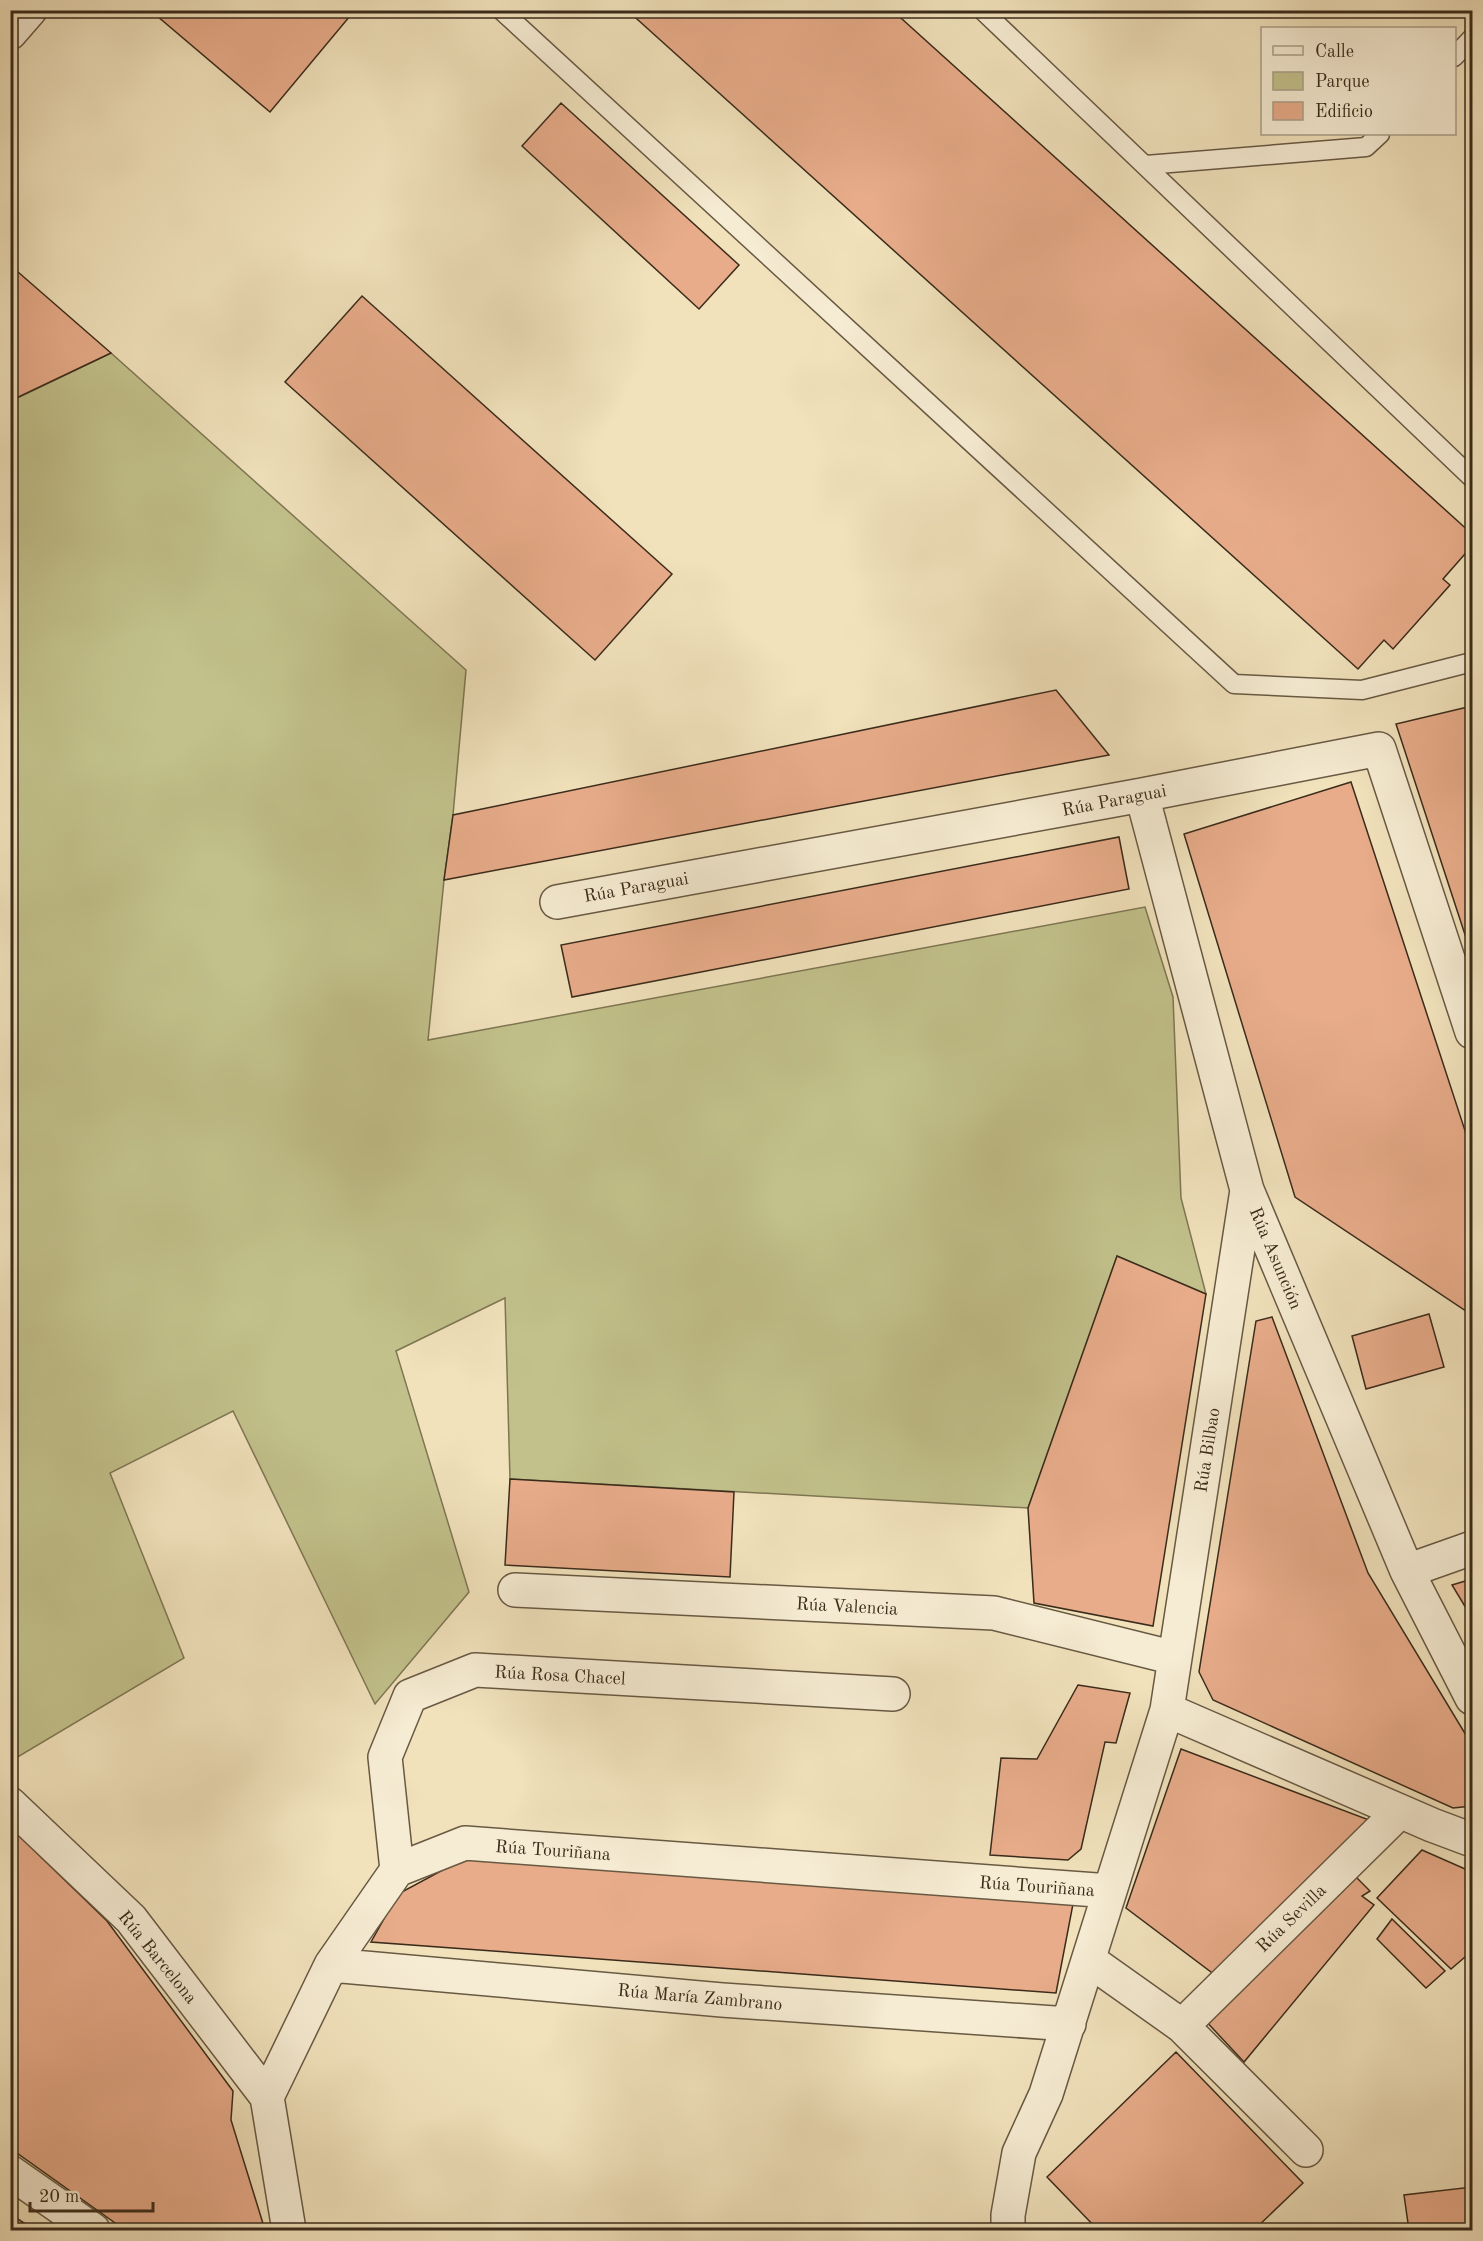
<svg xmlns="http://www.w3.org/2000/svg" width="1483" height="2241" font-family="'Old Standard TT',serif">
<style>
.green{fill:#c2c18b;stroke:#7e7653;stroke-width:1.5}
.building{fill:#e8ac8a;stroke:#3a2b1b;stroke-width:1.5}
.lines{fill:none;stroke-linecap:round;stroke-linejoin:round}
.lane-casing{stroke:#685943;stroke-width:21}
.street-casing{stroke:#685943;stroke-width:36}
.lane{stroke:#f6ecd3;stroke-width:18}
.street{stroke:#f6ecd3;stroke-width:33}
.labels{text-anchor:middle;stroke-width:4.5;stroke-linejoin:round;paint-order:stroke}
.street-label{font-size:18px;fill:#3a2b1b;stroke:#f6ecd3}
</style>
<rect width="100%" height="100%" fill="#f1e2bc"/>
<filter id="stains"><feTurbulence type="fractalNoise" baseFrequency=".00333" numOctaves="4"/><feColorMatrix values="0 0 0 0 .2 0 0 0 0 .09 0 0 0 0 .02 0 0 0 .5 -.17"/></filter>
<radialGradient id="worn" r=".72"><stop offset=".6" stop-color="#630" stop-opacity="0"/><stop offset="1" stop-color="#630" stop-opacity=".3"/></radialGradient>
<path class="green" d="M111 353 466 670 453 815 444 880 428 1040 1145 907 1173 997 1181 1198 1206 1294 1117 1256 1028 1508 510 1479 505 1298 396 1351 469 1592 375 1704 233 1411 110 1473 184 1658 11 1761V401Z"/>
<path class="building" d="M150 10H355L270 112Z
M627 10H892L1472 534V546L1443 579 1450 585 1393 649 1384 640 1358 669Z
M561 103 739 265 699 309 522 146Z
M10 265 111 353 10 401Z
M362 296 672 574 595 660 285 382Z
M1056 690 1109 755 444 880 453 815Z
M1472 706V956L1396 724Z
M1351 782 1472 1152V1315L1295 1197 1184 834Z
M1119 837 1129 889 572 997 561 945Z
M1117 1256 1206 1294 1153 1626 1034 1603 1028 1508Z
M1429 1314 1444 1367 1366 1389 1352 1336Z
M1272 1317 1368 1573 1472 1745V1806L1453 1808 1213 1700 1199 1672 1256 1321Z
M510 1479 734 1492 730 1577 505 1565Z
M1472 1579V1618L1452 1585Z
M1078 1685 1130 1693 1116 1743 1105 1742 1081 1849 1068 1860 990 1855 1001 1758 1037 1759Z
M1181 1749 1369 1820 1219 1978 1126 1908Z
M10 1827 107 1921 233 2091 231 2120 265 2230H125L10 2148Z
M1422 1850 1472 1872V1951L1451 1969 1377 1898Z
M465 1858 1073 1904 1056 1993 371 1942 398 1894Z
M1354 1875 1370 1891 1362 1896 1374 1905 1244 2062 1203 2018Z
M1392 1919 1445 1971 1426 1988 1377 1939Z
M1176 2052 1303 2183 1254 2230H1098L1047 2177Z
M1472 2187V2230H1409L1404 2195Z
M10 2214 35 2230H10Z"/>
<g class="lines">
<defs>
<path id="lane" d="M501 10 1234 684 1362 690 1472 662
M982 10 1472 478
M1454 57 1472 38
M1146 165 1366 147 1380 134"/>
<path id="street" d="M10 33 30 10
M1142 795 1247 1190 1407 1571 1472 1698
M557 902 1142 795 1379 749 1472 1032
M1407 1571 1472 1548
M515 1590 994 1613 1175 1658
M1167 1710 1432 1825 1472 1840
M10 1804 131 1919 267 2097
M397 1870 385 1757 410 1696 475 1670 893 1694
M1089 1960 1182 2026 1306 2150
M331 1965 722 2000 1069 2024
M1182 2026 1400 1811
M10 2172 93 2230
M289 2230 267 2097 331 1965 397 1870 465 1843 1110 1891
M1008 2230V2215L1019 2153 1046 2094 1167 1710 1247 1190"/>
</defs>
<use href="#lane" class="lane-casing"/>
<use href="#street" class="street-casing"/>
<use href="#lane" class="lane"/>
<use href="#street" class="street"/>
</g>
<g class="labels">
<g class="street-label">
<text transform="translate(1114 800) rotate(-11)" y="6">Rúa Paraguai</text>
<text transform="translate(636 887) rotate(-10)" y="6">Rúa Paraguai</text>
<text transform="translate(1276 1258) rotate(67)" y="6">Rúa Asunción</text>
<text transform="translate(1207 1450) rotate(-81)" y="6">Rúa Bilbao</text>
<text transform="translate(847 1606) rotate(3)" y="6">Rúa Valencia</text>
<text transform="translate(560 1675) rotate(3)" y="6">Rúa Rosa Chacel</text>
<text transform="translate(553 1850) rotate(4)" y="6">Rúa Touriñana</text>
<text transform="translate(1037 1886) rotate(4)" y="6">Rúa Touriñana</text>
<text transform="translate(1291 1918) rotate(-44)" y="6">Rúa Sevilla</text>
<text transform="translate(158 1957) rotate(51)" y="6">Rúa Barcelona</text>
<text transform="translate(700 1997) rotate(5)" y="6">Rúa María Zambrano</text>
</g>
</g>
<rect width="1483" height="2241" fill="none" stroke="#f1e2bc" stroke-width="36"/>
<rect x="12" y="12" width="1459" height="2217" fill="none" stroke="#3a2b1b" stroke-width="3"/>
<rect x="18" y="18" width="1447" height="2205" fill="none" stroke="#3a2b1b" stroke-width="1.5"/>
<rect x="1261" y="27" width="195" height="108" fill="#f6ecd3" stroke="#ab9f89" stroke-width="1.5"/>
<rect x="1273" y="46" width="30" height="9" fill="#f6ecd3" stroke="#ab9f89" stroke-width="1.5"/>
<text x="1315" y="57" font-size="18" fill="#3a2b1b">Calle</text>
<rect x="1273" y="72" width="30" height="18" fill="#c2c18b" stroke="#ab9f89" stroke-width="1.5"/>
<text x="1315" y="87" font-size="18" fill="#3a2b1b">Parque</text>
<rect x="1273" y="102" width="30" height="18" fill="#e8ac8a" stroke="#ab9f89" stroke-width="1.5"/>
<text x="1315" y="117" font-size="18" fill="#3a2b1b">Edificio</text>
<path d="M30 2202v9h123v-9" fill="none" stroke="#3a2b1b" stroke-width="3"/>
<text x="39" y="2202" font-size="18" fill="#3a2b1b" stroke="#f6ecd3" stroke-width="4.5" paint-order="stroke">20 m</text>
<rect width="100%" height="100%" filter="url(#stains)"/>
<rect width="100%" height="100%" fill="url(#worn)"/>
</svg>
